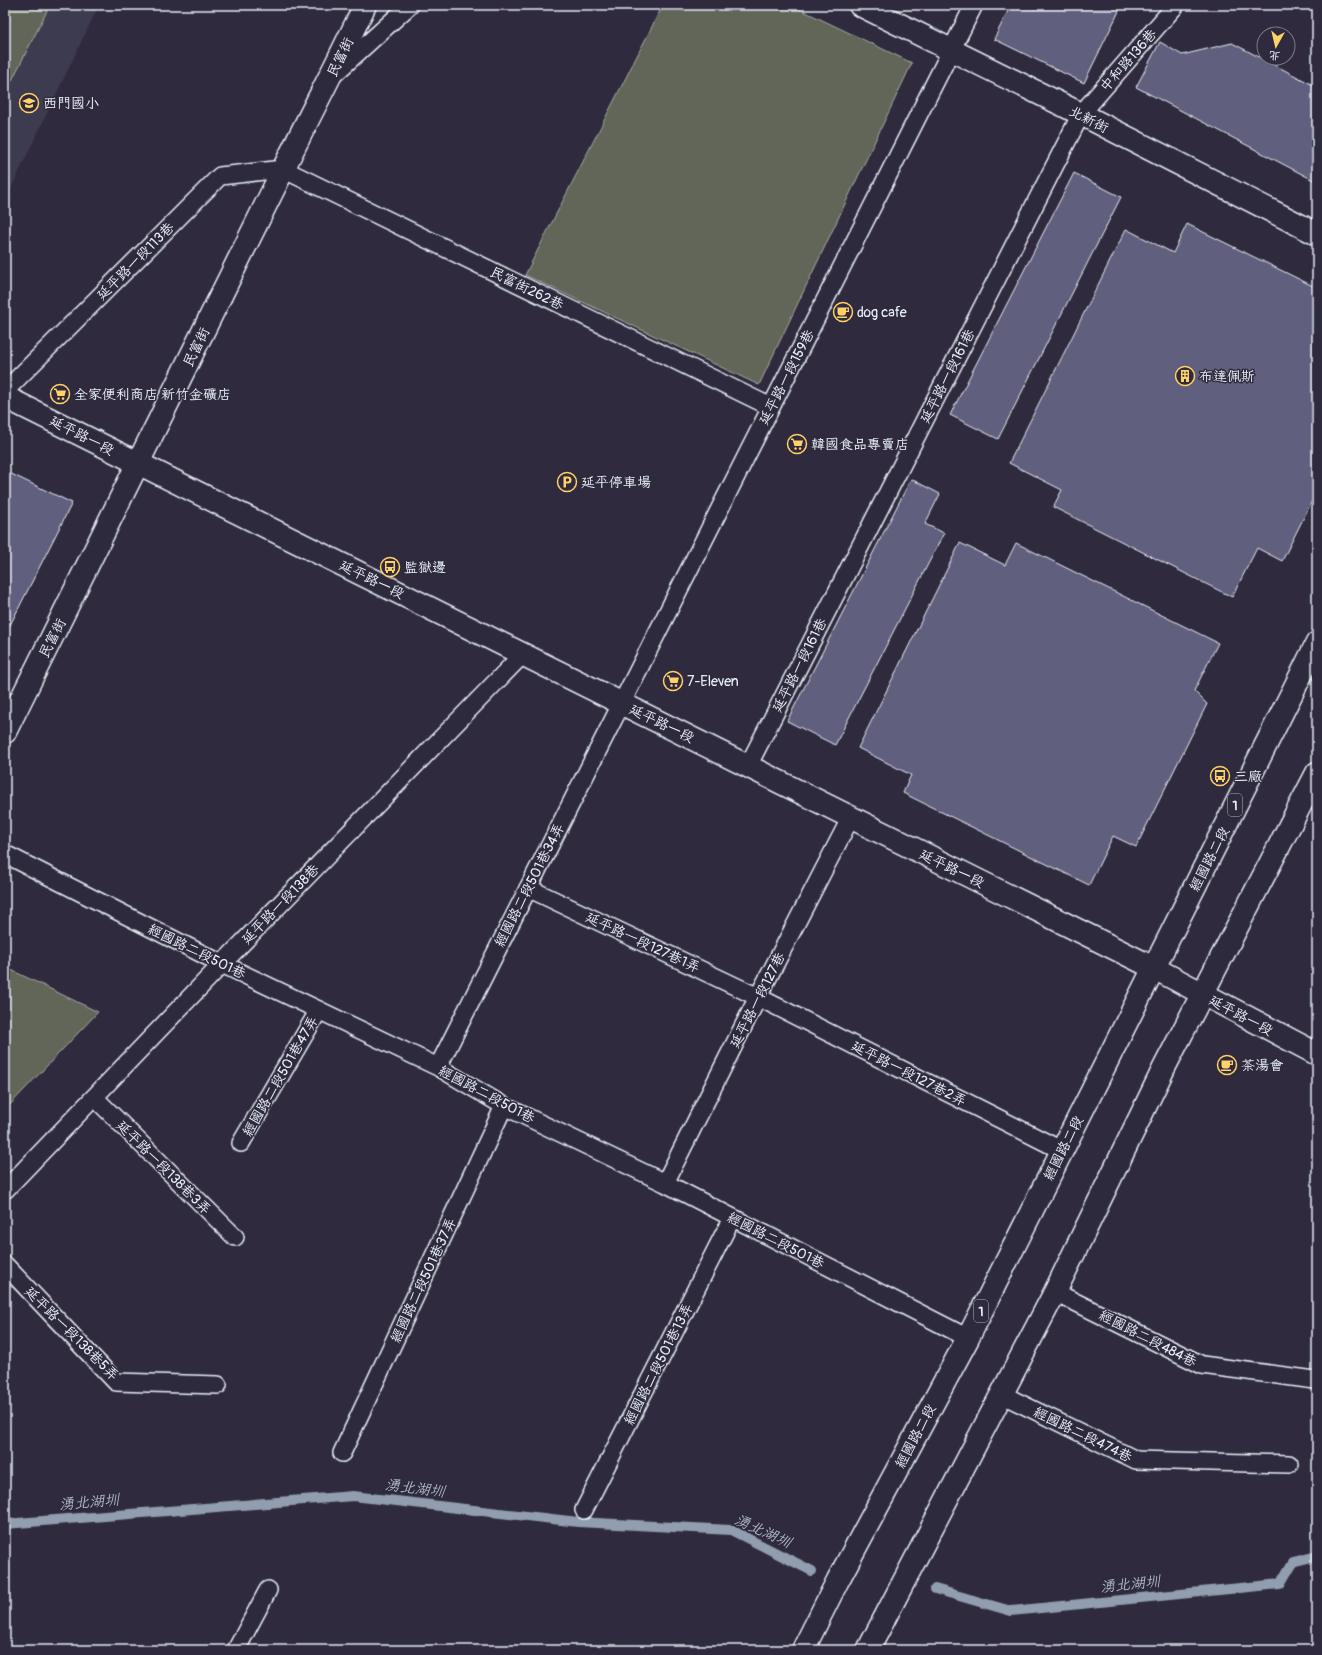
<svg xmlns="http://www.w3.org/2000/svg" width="1322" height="1655" font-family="Pangolin,'LXGW WenKai TC',sans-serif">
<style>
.built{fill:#3e3a50}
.green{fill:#626658;stroke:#a5aca8}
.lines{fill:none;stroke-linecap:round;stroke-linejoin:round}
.stream{stroke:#909eaf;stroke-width:10}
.building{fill:#605f7d;stroke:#e8f1f8}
.service-casing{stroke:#e8f1f8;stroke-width:20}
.minor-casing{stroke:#e8f1f8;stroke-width:25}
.tertiary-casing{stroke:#e8f1f8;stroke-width:25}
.primary-casing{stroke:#e8f1f8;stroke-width:25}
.service{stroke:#2f2a3d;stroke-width:17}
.minor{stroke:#2f2a3d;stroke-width:22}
.tertiary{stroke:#2f2a3d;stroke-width:22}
.primary{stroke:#2f2a3d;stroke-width:22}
.labels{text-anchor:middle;stroke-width:3;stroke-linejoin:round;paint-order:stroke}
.shield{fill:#2f2a3d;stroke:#b0b5c0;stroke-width:1}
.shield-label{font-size:13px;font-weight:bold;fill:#e8f1f8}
.street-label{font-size:14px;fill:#e8f1f8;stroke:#2f2a3d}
.poi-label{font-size:14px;fill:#e8f1f8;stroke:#2f2a3d;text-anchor:start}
.water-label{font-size:15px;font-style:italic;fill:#aeb9c8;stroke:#2f2a3d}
</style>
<rect width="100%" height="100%" fill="#2f2a3d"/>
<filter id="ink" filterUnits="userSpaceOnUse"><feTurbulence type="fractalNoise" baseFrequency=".025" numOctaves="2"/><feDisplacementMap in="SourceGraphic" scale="8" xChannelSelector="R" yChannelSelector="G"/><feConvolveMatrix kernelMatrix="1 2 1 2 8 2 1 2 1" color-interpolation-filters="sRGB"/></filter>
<g filter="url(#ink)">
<path class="built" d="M5 5H99L5 201Z"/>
<path class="green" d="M5 5H50L5 94Z
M663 5H791L912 63 759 385 525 275Z
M5 967 98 1012 5 1110Z"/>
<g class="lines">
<path class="stream" d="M5 1524 353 1496 578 1522 731 1530 812 1571
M935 1589 1011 1611 1280 1584 1293 1562 1317 1556"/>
</g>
<path class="building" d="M1011 5H1027L1035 9 1037 5H1122L1084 83 994 39Z
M1160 42 1182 55 1232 43 1317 87V182L1136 87Z
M1074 173 1121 197 998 439 950 415Z
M1187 224 1317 288V491L1282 561 1257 548 1232 597 1053 507 1062 490 1009 463 1126 229 1173 253Z
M5 471 72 503 5 635Z
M911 479 940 494 925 524 944 533 835 745 787 721Z
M960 543 1005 565 1016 543 1218 643 1194 691 1207 704 1136 847 1113 836 1089 885 903 793 911 775 858 748Z"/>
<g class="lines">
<defs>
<path id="service" d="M333 75 410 5
M5 391 220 176 283 169 771 407
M748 766 1081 114 1176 5
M5 854 222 964 438 1067 504 1106 665 1183 968 1338
M528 888 758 997 1061 1150
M438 1067 974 5
M94 1097 235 1237
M241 1143 319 1010
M665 1183 758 997 851 817
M5 1190 222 964 523 654
M5 1265 116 1382 218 1385
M1055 1292 1202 1365 1315 1380
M1001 1394 1136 1460 1289 1464
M342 1453 504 1106
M584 1510 732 1218
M236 1650 268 1590"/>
<path id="minor" d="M860 5 1081 114 1317 234
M5 732C97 549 188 365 278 180 306 122 337 64 365 5"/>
<path id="tertiary" d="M5 397 1154 968 1317 1054"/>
<path id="primary" d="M803 1650 838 1580 968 1338 1317 643
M868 1650 1055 1292 1164 1068 1317 773"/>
</defs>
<use href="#service" class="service-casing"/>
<use href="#minor" class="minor-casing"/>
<use href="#tertiary" class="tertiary-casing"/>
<use href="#primary" class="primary-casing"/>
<use href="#service" class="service"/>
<use href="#minor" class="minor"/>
<use href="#tertiary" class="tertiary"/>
<use href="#primary" class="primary"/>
</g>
</g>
<defs>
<symbol id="school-ring" viewBox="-11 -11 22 22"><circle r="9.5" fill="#2f2a3d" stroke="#ffd166" stroke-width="1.5"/><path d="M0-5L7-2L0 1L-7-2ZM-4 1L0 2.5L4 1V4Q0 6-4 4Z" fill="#ffd166"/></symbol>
<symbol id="cafe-ring" viewBox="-11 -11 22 22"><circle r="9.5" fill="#2f2a3d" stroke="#ffd166" stroke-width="1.5"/><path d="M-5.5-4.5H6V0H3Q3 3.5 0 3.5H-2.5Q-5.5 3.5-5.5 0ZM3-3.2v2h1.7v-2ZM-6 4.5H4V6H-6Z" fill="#ffd166"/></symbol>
<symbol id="building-ring" viewBox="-11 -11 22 22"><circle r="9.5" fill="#2f2a3d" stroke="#ffd166" stroke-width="1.5"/><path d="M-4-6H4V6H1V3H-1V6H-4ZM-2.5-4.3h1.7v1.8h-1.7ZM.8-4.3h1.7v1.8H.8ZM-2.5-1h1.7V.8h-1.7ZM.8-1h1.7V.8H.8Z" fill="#ffd166"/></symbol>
<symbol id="supermarket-ring" viewBox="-11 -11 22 22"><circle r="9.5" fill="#2f2a3d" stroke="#ffd166" stroke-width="1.5"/><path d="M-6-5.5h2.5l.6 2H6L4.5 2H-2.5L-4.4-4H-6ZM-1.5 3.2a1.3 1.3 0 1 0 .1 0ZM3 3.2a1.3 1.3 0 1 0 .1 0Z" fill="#ffd166"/></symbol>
<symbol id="parking-ring" viewBox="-11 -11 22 22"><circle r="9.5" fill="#2f2a3d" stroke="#ffd166" stroke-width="1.5"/><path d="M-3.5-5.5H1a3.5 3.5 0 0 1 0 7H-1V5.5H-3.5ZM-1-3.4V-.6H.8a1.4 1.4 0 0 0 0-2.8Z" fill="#ffd166"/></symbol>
<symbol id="bus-ring" viewBox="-11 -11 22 22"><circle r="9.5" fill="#2f2a3d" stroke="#ffd166" stroke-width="1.5"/><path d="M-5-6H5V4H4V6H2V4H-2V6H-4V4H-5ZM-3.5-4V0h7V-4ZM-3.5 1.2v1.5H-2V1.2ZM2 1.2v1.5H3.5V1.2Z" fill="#ffd166"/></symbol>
</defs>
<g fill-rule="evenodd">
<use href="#school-ring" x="18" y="92" width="22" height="22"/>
<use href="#cafe-ring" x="832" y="301" width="22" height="22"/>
<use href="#building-ring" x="1174" y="365" width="22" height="22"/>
<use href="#supermarket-ring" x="49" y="383" width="22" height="22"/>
<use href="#supermarket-ring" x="786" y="433" width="22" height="22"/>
<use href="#parking-ring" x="556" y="471" width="22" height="22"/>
<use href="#bus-ring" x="379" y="556" width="22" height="22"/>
<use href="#supermarket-ring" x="662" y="670" width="22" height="22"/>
<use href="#bus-ring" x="1209" y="765" width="22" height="22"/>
<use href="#cafe-ring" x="1216" y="1054" width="22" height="22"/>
</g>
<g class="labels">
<g class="shield">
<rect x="1228" y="794" width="14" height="22" rx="3"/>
<rect x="974" y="1300" width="14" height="22" rx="3"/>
</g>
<g class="shield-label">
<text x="1235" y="810">1</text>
<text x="981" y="1316">1</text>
</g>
<g class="street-label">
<text transform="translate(340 57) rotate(-64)" y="5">民富街</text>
<text transform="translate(1128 60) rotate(-49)" y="5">中和路136巷</text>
<text transform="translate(1089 119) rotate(27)" y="5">北新街</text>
<text transform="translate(135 261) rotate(-45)" y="5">延平路一段113巷</text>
<text transform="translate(527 288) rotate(26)" y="5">民富街262巷</text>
<text transform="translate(196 347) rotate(-64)" y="5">民富街</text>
<text transform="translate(947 376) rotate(-63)" y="5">延平路一段161巷</text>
<text transform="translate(786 377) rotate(-63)" y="5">延平路一段159巷</text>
<text transform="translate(82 435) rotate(27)" y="5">延平路一段</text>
<text transform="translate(372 579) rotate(26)" y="5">延平路一段</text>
<text transform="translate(52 638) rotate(-63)" y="5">民富街</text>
<text transform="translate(799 665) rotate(-63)" y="5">延平路一段161巷</text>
<text transform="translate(662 723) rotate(26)" y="5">延平路一段</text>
<text transform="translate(1209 859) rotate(-63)" y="5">經國路二段</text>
<text transform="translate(952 868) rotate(26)" y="5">延平路一段</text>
<text transform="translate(529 885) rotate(-63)" y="5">經國路二段501巷34弄</text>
<text transform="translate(280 904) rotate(-46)" y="5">延平路一段138巷</text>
<text transform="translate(643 942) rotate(25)" y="5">延平路一段127巷1弄</text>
<text transform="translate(197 951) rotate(26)" y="5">經國路二段501巷</text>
<text transform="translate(757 1000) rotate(-63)" y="5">延平路一段127巷</text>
<text transform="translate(1241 1015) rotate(28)" y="5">延平路一段</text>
<text transform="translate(909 1073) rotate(27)" y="5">延平路一段127巷2弄</text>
<text transform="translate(280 1076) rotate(-60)" y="5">經國路二段501巷47弄</text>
<text transform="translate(487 1094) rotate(28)" y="5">經國路二段501巷</text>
<text transform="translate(1063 1148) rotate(-63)" y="5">經國路二段</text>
<text transform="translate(164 1167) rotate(45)" y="5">延平路一段138巷3弄</text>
<text transform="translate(776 1240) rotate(27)" y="5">經國路二段501巷</text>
<text transform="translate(423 1280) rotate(-65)" y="5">經國路二段501巷37弄</text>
<text transform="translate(72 1333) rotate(45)" y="5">延平路一段138巷5弄</text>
<text transform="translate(1148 1338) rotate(27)" y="5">經國路二段484巷</text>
<text transform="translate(658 1364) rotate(-63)" y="5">經國路二段501巷13弄</text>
<text transform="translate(1083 1434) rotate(26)" y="5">經國路二段474巷</text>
<text transform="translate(915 1436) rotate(-62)" y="5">經國路二段</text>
</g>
<g class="poi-label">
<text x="43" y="108">西門國小</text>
<text x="857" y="317">dog cafe</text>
<text x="1199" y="381">布達佩斯</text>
<text x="74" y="399">全家便利商店 新竹金礦店</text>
<text x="811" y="449">韓國食品專賣店</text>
<text x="581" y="487">延平停車場</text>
<text x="404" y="572">監獄邊</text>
<text x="687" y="686">7-Eleven</text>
<text x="1234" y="781">三廠</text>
<text x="1241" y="1070">茶湯會</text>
</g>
<g class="water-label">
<text transform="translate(415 1488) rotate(7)" y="5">湧北湖圳</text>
<text transform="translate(89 1502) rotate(-5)" y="5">湧北湖圳</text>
<text transform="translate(763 1531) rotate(24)" y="5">湧北湖圳</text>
<text transform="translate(1130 1584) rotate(-6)" y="5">湧北湖圳</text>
</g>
</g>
<rect width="1322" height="1655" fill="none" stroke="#2f2a3d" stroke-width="20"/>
<rect x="10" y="10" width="1302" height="1635" fill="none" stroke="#e8f1f8" stroke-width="1.5" filter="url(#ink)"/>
<g transform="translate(1276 46) rotate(188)"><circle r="19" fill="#2f2a3d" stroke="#797a88"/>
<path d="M0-3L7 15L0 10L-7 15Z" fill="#ffd166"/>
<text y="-6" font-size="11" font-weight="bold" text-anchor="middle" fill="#e8f1f8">北</text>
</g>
</svg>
